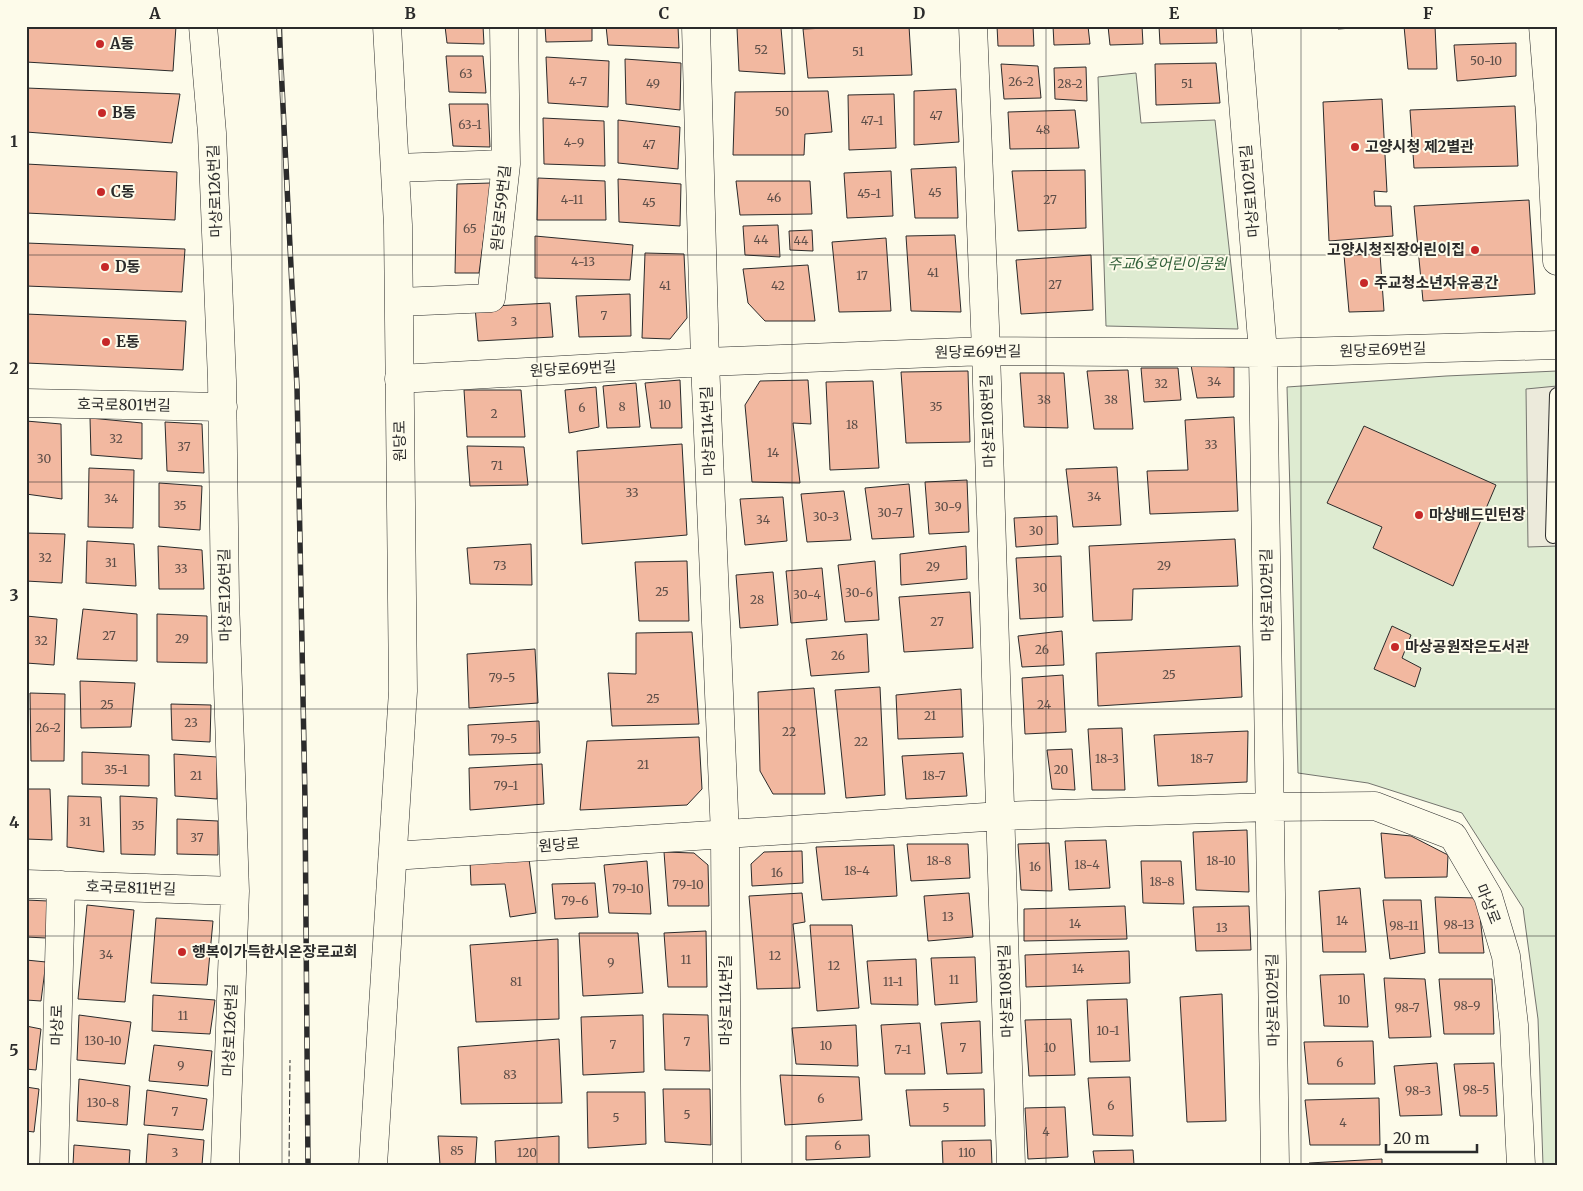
<svg xmlns="http://www.w3.org/2000/svg" width="1583" height="1191" font-family="Merriweather,'Noto Sans KR',serif">
<style>
.green{fill:#deebd1;stroke:#74746e}
.parking{fill:#eceadb;stroke:#74746e}
.building{fill:#f2b8a0;stroke:#2b2b2b}
.lines{fill:none;stroke-linecap:round;stroke-linejoin:round}
.lane-casing{stroke:#2b2b2b;stroke-width:16}
.street-casing{stroke:#2b2b2b;stroke-width:29}
.secondary-casing{stroke:#2b2b2b;stroke-width:29}
.lane{stroke:#fdfbea;stroke-width:14}
.street{stroke:#fdfbea;stroke-width:28}
.secondary{stroke:#fdfbea;stroke-width:28}
.rail-casing{stroke:#2b2b2b;stroke-width:5.5}
.rail{stroke:#fdfbea;stroke-width:4;stroke-dasharray:11;stroke-linecap:butt}
.fence{stroke:#2b2b2b;stroke-width:1;stroke-dasharray:6 2.5;stroke-linecap:butt}
.grid{fill:none;stroke:#2b2b2b;stroke-width:1;stroke-opacity:0.55}
.poi-dot{fill:#c62828;stroke:#fdfbea;stroke-width:2}
.labels{text-anchor:middle;stroke-width:4;stroke-linejoin:round;paint-order:stroke}
.number-label{font-size:12px;fill:#5d4e48}
.poi-label{font-size:15px;font-weight:bold;fill:#2b2b2b;stroke:#fdfbea;text-anchor:start}
.street-label{font-size:15px;fill:#2b2b2b;stroke:#fdfbea}
.park-label{font-size:15px;font-style:italic;fill:#34623c;stroke:#fdfbea}
.neatline{fill:none;stroke:#2b2b2b;stroke-width:2}
.grid-label{font-size:16px;text-anchor:middle;font-weight:bold;fill:#2b2b2b}
</style>
<rect width="100%" height="100%" fill="#fdfbea"/>
<path class="green" d="M1136 73 1141 123 1215 120 1238 329 1106 326 1098 77Z
M1557 371V1165H1543L1538 1019 1523 908 1462 813 1368 783 1298 773 1287 387 1446 376Z"/>
<path class="parking" d="M1557 386V546L1528 547 1526 389Z"/>
<path class="building" d="M26 26H176L173 71 26 62Z
M445 26H483L484 44 447 43Z
M545 26H592V41L546 42Z
M606 26H678L679 48 608 45Z
M877 26H909L912 75 808 78 803 29Z
M997 26H1033L1034 46H998Z
M1053 26H1088L1090 44 1054 45Z
M1108 26H1142L1143 44 1110 45Z
M1159 26H1216L1217 43 1160 44Z
M1338 26H1381L1338 29Z
M1404 26H1435L1437 69H1408Z
M737 28H781L785 74 739 71Z
M1516 43V76L1457 81 1454 45Z
M446 56H483L486 93 449 92Z
M546 57 609 61 608 107 548 103Z
M625 59 681 63 680 110 626 104Z
M1216 63 1220 103 1156 105 1155 64Z
M1001 64 1038 66 1041 98 1004 99Z
M1086 67 1087 101 1055 99 1054 68Z
M26 88 180 94 172 143 26 132Z
M956 89 959 142 914 145V91Z
M828 91 832 132 805 134 804 155H733L735 92Z
M894 94 896 148 849 150 848 95Z
M1382 99 1387 192 1374 191 1375 206H1391L1393 236 1329 241 1323 102Z
M449 104H488L490 147 453 146Z
M1515 106 1518 166 1414 168 1410 110Z
M1075 110 1079 148 1010 149 1008 112Z
M543 118 604 121 605 166 544 164Z
M618 120 680 127 678 169 618 163Z
M26 164 177 172 175 220 26 213Z
M956 167 958 218H915L911 169Z
M1085 170 1086 228 1018 231 1012 171Z
M891 171 893 216 847 218 844 173Z
M538 178 605 181 606 220H537Z
M618 179 681 184 680 226 619 222Z
M736 181H810L812 214 740 215Z
M491 183 479 273H455L457 184Z
M1529 200 1535 294 1423 301 1414 206Z
M778 225 780 257 745 255 743 226Z
M812 230 813 251 790 250 789 231Z
M955 235 961 312 911 311 906 236Z
M535 236 633 245 630 280 535 278Z
M886 238 891 311 839 312 832 242Z
M26 243 185 249 182 292 26 286Z
M645 253 684 254 687 318 670 339 642 338Z
M1380 254 1384 311 1349 312 1344 255Z
M1091 255 1093 310 1021 314 1016 260Z
M808 265 815 321H765L748 303 743 269Z
M630 294 631 336 579 337 576 296Z
M550 303 553 337 478 341 475 307Z
M26 314 186 321 183 370 26 363Z
M1191 365 1234 367V397L1197 398Z
M1141 368H1178L1181 400 1144 402Z
M1128 370 1133 429H1094L1087 371Z
M968 371 970 442 906 443 901 372Z
M1020 373H1064L1068 428 1024 427Z
M680 380 682 428H651L645 383Z
M808 380 811 424 793 423 800 483 752 482 745 405 760 381Z
M873 381 879 468 830 470 826 382Z
M636 383 640 427 607 428 603 386Z
M596 387 599 427 569 433 565 390Z
M464 390H521L525 437H467Z
M1234 417 1238 511 1150 514 1147 471 1188 470 1185 420Z
M90 418 142 423V459L91 455Z
M26 421 61 424 62 499 26 494Z
M165 422 202 424 204 473 167 471Z
M1364 426 1496 485 1453 586 1373 548 1382 527 1327 503Z
M682 444 687 535 582 544 577 451Z
M467 446 524 447 528 485 470 486Z
M1117 467 1121 525 1073 527 1066 469Z
M89 468 134 470 133 528 88 527Z
M967 480 969 532 929 534 925 482Z
M159 483 202 486 200 530 159 527Z
M909 484 914 537 872 539 865 488Z
M844 491 851 540 807 542 801 494Z
M783 497 787 541 745 545 740 499Z
M1057 516 1058 544 1016 547 1014 518Z
M26 533 65 534 62 583 26 581Z
M1235 539 1238 586 1133 589 1132 620 1093 621 1089 546Z
M87 541 134 544 136 586 86 583Z
M531 544 532 585 470 584 467 548Z
M158 546 202 550 204 589H159Z
M966 546 967 579 901 585 900 554Z
M1061 556 1063 617 1020 619 1016 558Z
M687 561 689 621H639L635 562Z
M875 561 879 620 845 622 838 565Z
M822 568 827 620 791 623 786 571Z
M773 572 778 625 740 628 736 575Z
M970 592 973 648 904 652 899 597Z
M83 609 137 614V661L77 659Z
M157 614 207 616V663L157 662Z
M26 616 57 619 54 665 26 663Z
M1392 626 1411 635 1402 658 1421 668 1415 687 1374 669Z
M1062 631 1064 665 1022 667 1018 636Z
M692 632 699 724 612 726 608 673 636 674V633Z
M867 634 869 672 811 676 806 639Z
M1240 646 1242 697 1098 706 1096 653Z
M535 649 538 703 469 708 467 654Z
M1063 675 1066 732 1025 734 1022 678Z
M80 681 135 683 131 727 81 728Z
M880 687 885 795 846 798 835 690Z
M814 688 825 794H773L760 771 758 692Z
M961 689 963 737 898 739 896 695Z
M30 693 65 694 64 761H31Z
M171 704 211 705 210 742 172 740Z
M539 721 540 753 469 755 468 725Z
M1122 728 1125 790H1092L1088 729Z
M1248 731 1247 782 1158 786 1154 735Z
M699 737 702 789 687 805 580 810 587 741Z
M1072 749 1075 790 1052 789 1047 750Z
M82 752 149 755V786L82 784Z
M963 753 967 796 906 799 902 756Z
M174 754 217 757V799L175 796Z
M542 764 544 804 470 810 469 768Z
M26 789H50L52 840 26 839Z
M68 796 101 797 104 852 67 847Z
M120 796 157 798 155 855 121 854Z
M177 819 218 821V855L177 854Z
M1247 830 1249 892 1196 890 1193 832Z
M1381 833 1411 836 1448 855 1447 877 1385 878Z
M1106 840 1110 888 1069 890 1065 841Z
M1049 843 1052 891 1021 890 1018 844Z
M907 844H968L970 878 911 881Z
M894 845 897 896 822 900 816 847Z
M802 851 803 883 752 886 751 864 764 852Z
M664 852 694 853 708 865 709 906H668Z
M529 859 536 913 510 917 505 884 471 885 470 861Z
M647 861 651 914 609 913 604 865Z
M1141 861H1181L1184 904 1143 903Z
M595 883 598 917 555 919 552 884Z
M1360 888 1366 952H1323L1319 891Z
M802 893 805 922 793 924 800 988 757 989 749 896Z
M969 893 973 937 928 941 924 896Z
M1435 897 1478 898 1484 953H1439Z
M26 900 48 901 46 938 26 937Z
M1383 900H1421L1425 953 1390 959Z
M87 905 134 910 125 1002 78 999Z
M1125 906 1127 939 1024 941V909Z
M1249 906 1251 950 1196 951 1193 907Z
M156 918 213 921 207 985 151 983Z
M810 925H852L859 1008 817 1011Z
M706 931 707 987H668L664 933Z
M579 933H638L643 993 583 996Z
M558 939 559 1019 476 1022 470 945Z
M1129 951 1130 983 1026 987 1025 955Z
M975 957 977 1002 935 1005 931 958Z
M916 959 918 1005 871 1004 867 961Z
M26 960 46 962 41 1001 26 1000Z
M1364 974 1368 1027 1324 1026 1320 975Z
M1384 978 1425 979 1431 1037 1389 1038Z
M1439 979H1492L1494 1034H1444Z
M1222 994 1226 1121 1187 1122 1180 997Z
M153 995 215 1000 210 1034 152 1031Z
M1127 999 1130 1061 1090 1062 1087 1000Z
M663 1014 708 1015 710 1071 665 1070Z
M79 1015 131 1022 125 1064 77 1060Z
M643 1015 644 1072 583 1075 581 1017Z
M1071 1019 1075 1075 1029 1076 1025 1020Z
M980 1021 982 1073 947 1074 941 1023Z
M920 1023 925 1074H885L881 1025Z
M856 1025 858 1066 796 1064 792 1028Z
M26 1026 41 1029 36 1070 26 1069Z
M559 1039 562 1103 461 1104 458 1047Z
M1373 1041 1375 1084H1308L1304 1042Z
M154 1045 212 1051 208 1086 149 1081Z
M1437 1063 1442 1115 1400 1116 1394 1066Z
M1494 1063 1497 1116H1460L1454 1064Z
M780 1075 859 1077 862 1120 785 1125Z
M1130 1077 1133 1136 1093 1135 1088 1078Z
M79 1079 130 1086 127 1125 77 1121Z
M26 1087 39 1089 34 1132 26 1131Z
M663 1089H710L711 1145 665 1142Z
M984 1089 985 1126H910L906 1090Z
M147 1090 207 1099 203 1130 144 1125Z
M587 1092H645L646 1144 588 1148Z
M1379 1098 1380 1145H1310L1305 1100Z
M1065 1107 1068 1157 1028 1159 1025 1108Z
M148 1134 204 1140 202 1165H146Z
M869 1135 870 1157 806 1160V1136Z
M438 1136 477 1137 475 1165H440Z
M559 1136V1165H496L495 1141Z
M991 1140 992 1165H943L942 1141Z
M74 1145 130 1150 129 1165H73Z
M1133 1150 1134 1165H1095L1093 1151Z
M1382 1159V1165H1309V1163Z"/>
<g class="lines">
<defs>
<path id="lane" d="M1553 536 1557 395"/>
<path id="street" d="M203 26 212 133 222 380 225 600 235 891 225 1165
M696 26 705 362 725 835 727 1165
M973 26 986 351 1011 1165
M1237 26 1263 353 1275 1165
M1543 26 1550 113 1557 261
M396 168 506 164
M400 302 491 298 506 164 504 26
M399 379 705 362 986 351 1263 353 1557 345
M26 403 223 407
M393 856 1001 816 1270 807 1375 806 1453 836 1488 896 1506 956 1514 1025 1521 1165
M26 884 235 891
M54 1165 61 885"/>
<path id="secondary" d="M373 1165 403 691 398 225 387 26"/>
</defs>
<use href="#lane" class="lane-casing"/>
<use href="#street" class="street-casing"/>
<use href="#secondary" class="secondary-casing"/>
<use href="#lane" class="lane"/>
<use href="#street" class="street"/>
<use href="#secondary" class="secondary"/>
<defs>
<path id="rail" d="M279 26 297 387 305 800 308 1165"/>
</defs>
<use href="#rail" class="rail-casing"/>
<use href="#rail" class="rail"/>
<path class="fence" d="M289 1165 290 1060"/>
</g>
<path class="grid" d="M282 26V1165M537 26V1165M792 26V1165M1046 26V1165M1301 26V1165M26 255H1557M26 482H1557M26 709H1557M26 936H1557"/>
<g class="poi-dot">
<circle cx="100" cy="44" r="5"/>
<circle cx="102" cy="113" r="5"/>
<circle cx="1355" cy="147" r="5"/>
<circle cx="101" cy="192" r="5"/>
<circle cx="1475" cy="250" r="5"/>
<circle cx="105" cy="267" r="5"/>
<circle cx="1364" cy="283" r="5"/>
<circle cx="106" cy="342" r="5"/>
<circle cx="1419" cy="515" r="5"/>
<circle cx="1395" cy="647" r="5"/>
<circle cx="182" cy="952" r="5"/>
</g>
<g class="labels">
<g class="number-label">
<text x="761" y="54">52</text>
<text x="858" y="56">51</text>
<text x="1486" y="65">50-10</text>
<text x="466" y="78">63</text>
<text x="578" y="86">4-7</text>
<text x="1021" y="86">26-2</text>
<text x="653" y="88">49</text>
<text x="1070" y="88">28-2</text>
<text x="1187" y="88">51</text>
<text x="782" y="116">50</text>
<text x="936" y="120">47</text>
<text x="872" y="125">47-1</text>
<text x="470" y="129">63-1</text>
<text x="1043" y="134">48</text>
<text x="574" y="147">4-9</text>
<text x="649" y="149">47</text>
<text x="935" y="197">45</text>
<text x="869" y="198">45-1</text>
<text x="774" y="202">46</text>
<text x="572" y="204">4-11</text>
<text x="1050" y="204">27</text>
<text x="649" y="207">45</text>
<text x="470" y="233">65</text>
<text x="761" y="244">44</text>
<text x="801" y="245">44</text>
<text x="583" y="266">4-13</text>
<text x="933" y="277">41</text>
<text x="862" y="280">17</text>
<text x="1055" y="289">27</text>
<text x="665" y="290">41</text>
<text x="778" y="290">42</text>
<text x="604" y="320">7</text>
<text x="514" y="326">3</text>
<text x="1214" y="386">34</text>
<text x="1161" y="388">32</text>
<text x="1044" y="404">38</text>
<text x="1111" y="404">38</text>
<text x="665" y="409">10</text>
<text x="622" y="411">8</text>
<text x="936" y="411">35</text>
<text x="582" y="412">6</text>
<text x="494" y="418">2</text>
<text x="852" y="429">18</text>
<text x="116" y="443">32</text>
<text x="1211" y="449">33</text>
<text x="184" y="451">37</text>
<text x="773" y="457">14</text>
<text x="44" y="463">30</text>
<text x="497" y="470">71</text>
<text x="632" y="497">33</text>
<text x="1094" y="501">34</text>
<text x="111" y="503">34</text>
<text x="180" y="510">35</text>
<text x="948" y="511">30-9</text>
<text x="890" y="517">30-7</text>
<text x="826" y="521">30-3</text>
<text x="763" y="524">34</text>
<text x="1036" y="535">30</text>
<text x="45" y="562">32</text>
<text x="111" y="567">31</text>
<text x="500" y="570">73</text>
<text x="1164" y="570">29</text>
<text x="933" y="571">29</text>
<text x="181" y="573">33</text>
<text x="1040" y="592">30</text>
<text x="662" y="596">25</text>
<text x="859" y="597">30-6</text>
<text x="807" y="599">30-4</text>
<text x="757" y="604">28</text>
<text x="937" y="626">27</text>
<text x="109" y="640">27</text>
<text x="182" y="643">29</text>
<text x="41" y="645">32</text>
<text x="1042" y="654">26</text>
<text x="838" y="660">26</text>
<text x="1169" y="679">25</text>
<text x="502" y="682">79-5</text>
<text x="653" y="703">25</text>
<text x="107" y="709">25</text>
<text x="1044" y="709">24</text>
<text x="930" y="720">21</text>
<text x="191" y="727">23</text>
<text x="48" y="732">26-2</text>
<text x="789" y="736">22</text>
<text x="504" y="743">79-5</text>
<text x="861" y="746">22</text>
<text x="1107" y="763">18-3</text>
<text x="1202" y="763">18-7</text>
<text x="643" y="769">21</text>
<text x="116" y="774">35-1</text>
<text x="1061" y="774">20</text>
<text x="196" y="780">21</text>
<text x="934" y="780">18-7</text>
<text x="506" y="790">79-1</text>
<text x="85" y="826">31</text>
<text x="138" y="830">35</text>
<text x="197" y="842">37</text>
<text x="939" y="865">18-8</text>
<text x="1221" y="865">18-10</text>
<text x="1087" y="869">18-4</text>
<text x="1035" y="871">16</text>
<text x="857" y="875">18-4</text>
<text x="777" y="877">16</text>
<text x="1162" y="886">18-8</text>
<text x="688" y="889">79-10</text>
<text x="628" y="893">79-10</text>
<text x="575" y="905">79-6</text>
<text x="948" y="921">13</text>
<text x="1342" y="925">14</text>
<text x="1075" y="928">14</text>
<text x="1459" y="929">98-13</text>
<text x="1404" y="930">98-11</text>
<text x="1222" y="932">13</text>
<text x="106" y="959">34</text>
<text x="775" y="960">12</text>
<text x="686" y="964">11</text>
<text x="611" y="967">9</text>
<text x="834" y="970">12</text>
<text x="1078" y="973">14</text>
<text x="954" y="984">11</text>
<text x="516" y="986">81</text>
<text x="893" y="986">11-1</text>
<text x="1344" y="1004">10</text>
<text x="1467" y="1010">98-9</text>
<text x="1407" y="1012">98-7</text>
<text x="183" y="1020">11</text>
<text x="1108" y="1035">10-1</text>
<text x="103" y="1045">130-10</text>
<text x="687" y="1046">7</text>
<text x="613" y="1049">7</text>
<text x="826" y="1050">10</text>
<text x="963" y="1052">7</text>
<text x="1050" y="1052">10</text>
<text x="903" y="1054">7-1</text>
<text x="1340" y="1067">6</text>
<text x="181" y="1070">9</text>
<text x="510" y="1079">83</text>
<text x="1476" y="1094">98-5</text>
<text x="1418" y="1095">98-3</text>
<text x="821" y="1103">6</text>
<text x="103" y="1107">130-8</text>
<text x="1111" y="1110">6</text>
<text x="946" y="1112">5</text>
<text x="175" y="1116">7</text>
<text x="687" y="1119">5</text>
<text x="616" y="1122">5</text>
<text x="1343" y="1127">4</text>
<text x="1046" y="1136">4</text>
<text x="838" y="1150">6</text>
<text x="457" y="1155">85</text>
<text x="175" y="1157">3</text>
<text x="527" y="1157">120</text>
<text x="967" y="1157">110</text>
</g>
<g class="poi-label">
<text x="110" y="49">A동</text>
<text x="112" y="118">B동</text>
<text x="1365" y="152">고양시청 제2별관</text>
<text x="111" y="197">C동</text>
<text x="1465" y="255" text-anchor="end">고양시청직장어린이집</text>
<text x="115" y="272">D동</text>
<text x="1374" y="288">주교청소년자유공간</text>
<text x="116" y="347">E동</text>
<text x="1429" y="520">마상배드민턴장</text>
<text x="1405" y="652">마상공원작은도서관</text>
<text x="192" y="957">행복이가득한시온장로교회</text>
</g>
<g class="street-label">
<text transform="translate(215 191) rotate(-92)" y="5">마상로126번길</text>
<text transform="translate(1250 191) rotate(-95)" y="5">마상로102번길</text>
<text transform="translate(501 208) rotate(-84)" y="5">원당로59번길</text>
<text transform="translate(1383 350) rotate(-2)" y="5">원당로69번길</text>
<text transform="translate(978 352) rotate(-1)" y="5">원당로69번길</text>
<text transform="translate(573 369) rotate(-3)" y="5">원당로69번길</text>
<text transform="translate(124 405) rotate(1)" y="5">호국로801번길</text>
<text transform="translate(988 421) rotate(-92)" y="5">마상로108번길</text>
<text transform="translate(708 431) rotate(-92)" y="5">마상로114번길</text>
<text transform="translate(400 441) rotate(-91)" y="5">원당로</text>
<text transform="translate(225 595) rotate(-91)" y="5">마상로126번길</text>
<text transform="translate(1267 595) rotate(-91)" y="5">마상로102번길</text>
<text transform="translate(559 845) rotate(-4)" y="5">원당로</text>
<text transform="translate(131 888) rotate(2)" y="5">호국로811번길</text>
<text transform="translate(1488 904) rotate(68)" y="5">마상로</text>
<text transform="translate(1006 991) rotate(-92)" y="5">마상로108번길</text>
<text transform="translate(726 1000) rotate(-90)" y="5">마상로114번길</text>
<text transform="translate(1273 1000) rotate(-91)" y="5">마상로102번길</text>
<text transform="translate(57 1025) rotate(-89)" y="5">마상로</text>
<text transform="translate(230 1030) rotate(-88)" y="5">마상로126번길</text>
</g>
<g class="park-label">
<text x="1167" y="269">주교6호어린이공원</text>
</g>
</g>
<rect width="1583" height="1191" fill="none" stroke="#fdfbea" stroke-width="55"/>
<path d="M1386 1144v8h91v-8" fill="none" stroke="#2b2b2b" stroke-width="2.5"/>
<text x="1393" y="1144" font-size="15" fill="#2b2b2b" stroke="#fdfbea" stroke-width="4" paint-order="stroke">20 m</text>
<rect x="28" y="28" width="1528" height="1136" class="neatline"/>
<g class="grid-label">
<text x="155" y="19">A</text>
<text x="410" y="19">B</text>
<text x="664" y="19">C</text>
<text x="919" y="19">D</text>
<text x="1174" y="19">E</text>
<text x="1428" y="19">F</text>
<text x="14" y="147">1</text>
<text x="14" y="374">2</text>
<text x="14" y="601">3</text>
<text x="14" y="828">4</text>
<text x="14" y="1056">5</text>
</g>
</svg>
